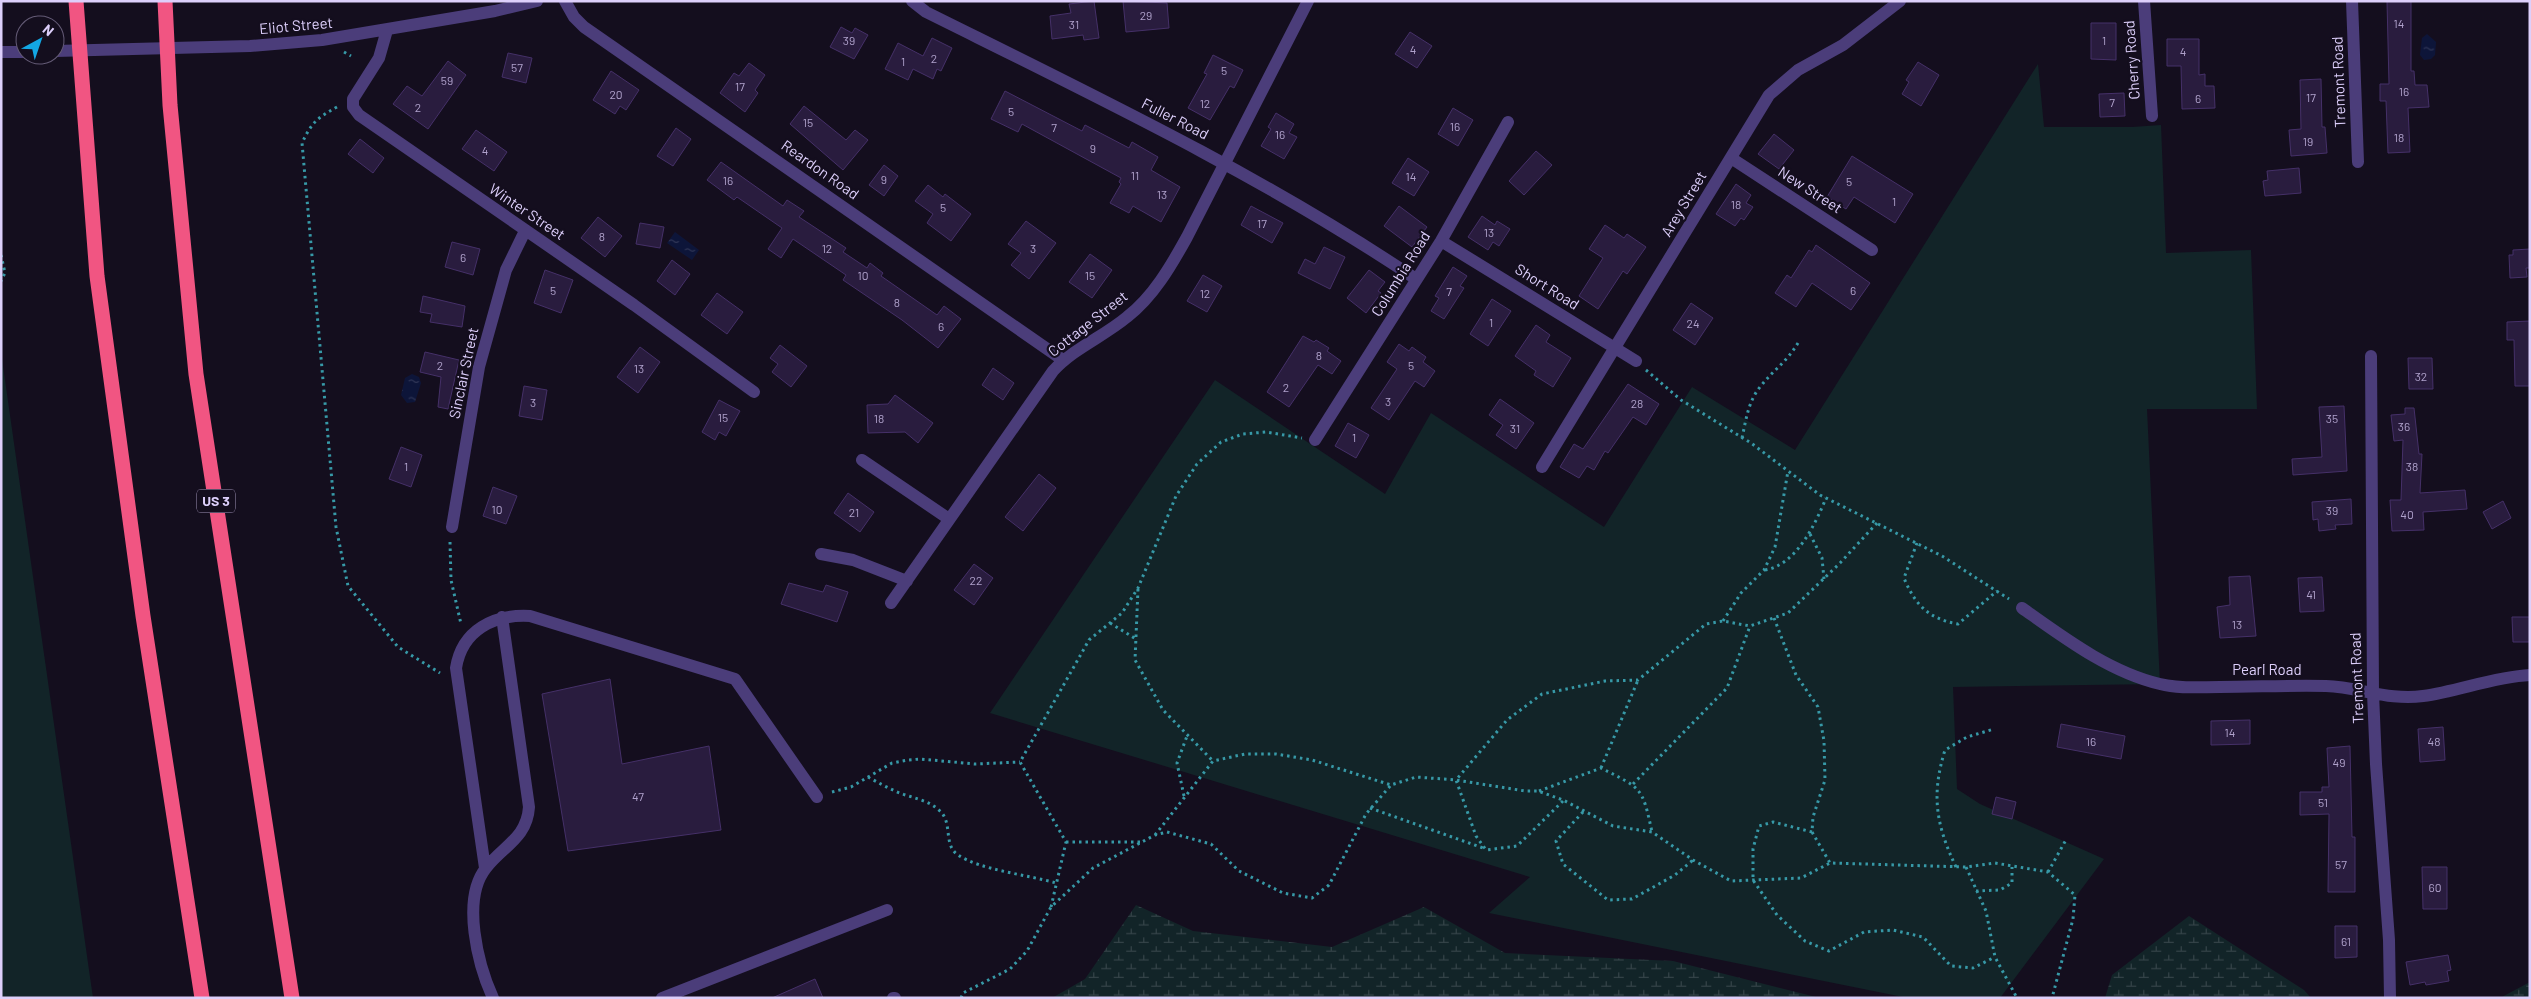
<svg xmlns="http://www.w3.org/2000/svg" width="2531" height="999" font-family="Barlow,sans-serif">
<style>
.wetland{fill:url(#wetland-marsh)}
.park{fill:#122428}
.water{fill:url(#water-ripples)}
.building{fill:#291c3e;stroke:#453068}
.lines{fill:none;stroke-linecap:round;stroke-linejoin:round}
.path{stroke:#3799a7;stroke-width:3;stroke-dasharray:2.5 4;stroke-linecap:butt}
.minor{stroke:#4b3d7a;stroke-width:12}
.highway{stroke:#f15582;stroke-width:15}
.labels{text-anchor:middle;stroke-width:4.5;stroke-linejoin:round;paint-order:stroke}
.number-label{font-size:12px;fill:#b0a2cc}
.shield{fill:#140e1e;stroke:#a195b9;stroke-width:1}
.shield-label{font-size:14px;font-weight:bold;fill:#ddcffb}
.street-label{font-size:15px;fill:#ddcffb;stroke:#140e1e}
</style>
<defs>
<pattern id="wetland-marsh" width="20" height="14" patternUnits="userSpaceOnUse" patternTransform="scale(1.25)"><rect width="20" height="14" fill="#122428"/><path d="M1 5h8M5 5V1M11 12h8M15 12V8" fill="none" stroke="#344348"/></pattern>
<pattern id="water-ripples" width="26" height="14" patternUnits="userSpaceOnUse" patternTransform="scale(1.25)"><rect width="26" height="14" fill="#0d1539"/><path d="M2 4q2-2 4 0t4 0M15 11q2-2 4 0t4 0" fill="none" stroke="#303657"/></pattern>
</defs>
<rect width="100%" height="100%" fill="#140e1e"/>
<path class="wetland" d="M1136 905 1193 931 1332 947 1424 907 1505 953 1673 961 1820 998H1052L1085 979Z
M2189 916 2304 990 2311 998H2105L2112 975Z
M2530 982V998H2500Z"/>
<path class="park" d="M2038 64 2044 127H2132L2161 125 2166 253 2251 250 2257 409H2147L2160 684 1953 687 1957 789 1980 804 2104 859 2000 998H1908L1489 913 1530 877 990 713 1215 380 1385 494 1431 413 1604 527 1692 387 1795 450Z
M1 352 93 998H1Z"/>
<path class="water" d="M2427 34 2436 42 2435 55 2431 59 2424 60 2420 55 2422 38Z
M675 232 699 250 692 260 667 243Z
M412 374 419 377 421 383 415 402 407 403 401 395 405 378Z"/>
<path class="building" d="M1094 1 1099 38 1084 40 1083 35 1052 39 1050 16 1071 13 1069 4Z
M1123 1 1167 3 1169 28 1126 32Z
M2387 1H2411V71H2414L2415 85H2427L2429 107 2408 108 2410 152 2388 153 2386 101H2380V84H2389Z
M2091 23H2116V60L2091 59Z
M841 27 852 33 855 28 868 35 854 59 830 47Z
M1410 32 1432 46 1417 68 1395 54Z
M932 38 952 48 941 71 937 69 933 79 913 69 908 80 885 69 898 43 923 56Z
M2167 39H2199V75L2205 74V86H2214L2215 108 2182 109 2181 66H2167Z
M508 53 532 58 526 83 502 77Z
M1213 55 1243 70 1234 88 1230 86 1210 120 1188 108 1207 74 1204 73Z
M448 61 466 75 428 129 393 104 407 86 422 96Z
M1918 62 1939 75 1921 106 1902 94 1909 82 1906 80Z
M749 63 765 75 755 90 758 93 745 112 720 93 734 73 739 76Z
M611 71 639 90 626 110 620 106 615 114 593 100Z
M2321 79 2322 127H2325L2327 153 2291 156 2289 130 2301 129 2300 80Z
M1005 91 1082 131 1085 125 1129 148 1132 142 1158 157 1151 170 1180 187 1161 222 1133 206 1129 213 1110 203 1121 184 1119 182 1121 178 1022 124 1018 132 991 119Z
M2124 93 2125 116 2100 117 2099 94Z
M804 106 846 140 855 130 868 140 843 170 790 124Z
M1453 108 1473 120 1458 146 1438 134Z
M1276 113 1294 124 1289 133 1297 137 1284 159 1261 146 1271 129 1268 127Z
M676 128 691 139 673 166 657 156Z
M476 130 507 152 494 171 462 149Z
M1774 134 1794 150 1779 169 1758 154Z
M360 139 384 158 373 173 348 154Z
M1536 151 1552 165 1524 195 1509 181Z
M1852 156 1913 194 1895 223 1854 197 1846 209 1827 197Z
M1408 158 1429 172 1414 196 1392 183Z
M721 162 783 206 787 200 804 211 799 217 846 248 843 252 867 268 870 263 883 273 881 276 937 315 944 306 961 319 938 348 902 320 843 280 846 275 793 239 781 258 768 249 782 228 737 197 734 200 707 180Z
M884 165 898 176 884 196 869 185Z
M2299 168 2301 193 2265 196 2263 181 2268 180 2267 171Z
M1736 184 1751 195 1746 203 1753 207 1744 220 1741 218 1735 226 1716 214Z
M928 185 943 197 945 194 971 214 951 241 927 223 933 214 915 201Z
M1251 206 1283 223 1272 243 1241 225Z
M1399 206 1427 227 1412 247 1384 226Z
M1482 216 1495 225 1497 221 1510 229 1499 246 1493 242 1488 250 1468 237Z
M598 217 622 236 605 257 581 238Z
M1026 221 1056 243 1029 279 1011 265 1021 253 1008 244Z
M640 223 664 227 660 248 636 244Z
M1605 225 1624 238 1627 234 1646 247 1627 274 1623 271 1598 309 1579 296 1603 258 1589 249Z
M452 242 480 249 473 275 445 267Z
M1816 245 1870 283 1851 310 1812 283 1796 307 1775 293 1787 275 1791 278 1809 250 1812 252Z
M1324 247 1345 257 1330 289 1298 273 1305 259 1315 264Z
M2530 249V268H2526L2527 277 2510 278 2509 255H2513V250Z
M1090 254 1112 270 1092 298 1069 282Z
M672 260 690 274 675 295 657 281Z
M1453 267 1467 276 1460 286 1464 288 1444 319 1431 311 1439 298 1435 296Z
M545 270 573 280 561 313 534 303Z
M1369 270 1385 282 1378 291 1381 293 1366 313 1347 298Z
M1203 275 1222 286 1207 312 1187 301Z
M717 293 743 312 727 334 701 315Z
M423 296 465 306 462 327 430 322 432 314 420 312Z
M1492 299 1511 311 1488 346 1470 334Z
M1691 303 1713 318 1695 345 1673 330Z
M2530 321V386H2515L2514 340H2507V322Z
M1536 325 1550 335 1546 342 1571 358 1553 387 1534 375 1536 371 1515 356Z
M1303 336 1314 342 1316 340 1329 348 1327 351 1341 361 1332 374 1318 365 1289 407 1267 392Z
M1399 344 1409 351 1412 347 1426 357 1423 362 1435 371 1424 387 1415 381 1389 420 1371 408 1397 369 1387 362Z
M780 345 807 366 791 387 772 372 778 364 770 358Z
M640 347 660 362 638 393 617 377Z
M425 352 459 360 448 409 438 407 441 377 420 372Z
M2408 358H2432L2433 389H2409Z
M993 368 1014 383 1003 400 982 385Z
M1628 384 1659 404 1646 425 1633 417 1608 453 1605 451 1594 470 1587 466 1579 478 1560 467 1574 444 1583 449Z
M524 386 547 390 542 420 519 416Z
M895 395 933 423 918 443 905 432 868 433 867 405 888 404Z
M1500 399 1534 423 1516 449 1496 435 1503 425 1489 415Z
M719 400 740 411 726 436 719 432 715 440 702 432Z
M2344 406 2347 471 2293 475 2292 459 2322 457 2319 407Z
M2405 408H2414L2419 454H2422L2420 493 2465 490 2467 509 2423 512 2424 530 2392 531 2390 500H2401L2403 440 2394 441 2391 415 2405 414Z
M1348 423 1369 435 1356 458 1335 446Z
M401 447 422 455 411 487 389 479Z
M1039 474 1056 488 1023 531 1005 517Z
M493 487 517 496 506 524 483 516Z
M848 493 874 512 860 532 834 513Z
M2351 499 2352 524 2335 525 2336 529 2319 531 2318 519 2313 520 2312 502Z
M2503 501 2511 518 2492 529 2483 512Z
M974 564 993 578 974 605 954 590Z
M2250 576 2256 636 2220 638 2217 607 2230 605 2229 577Z
M2322 577 2324 611 2300 612 2298 578Z
M789 583 823 592 826 585 848 592 837 622 781 604Z
M2512 617H2530V642H2513Z
M610 679 622 764 709 746 721 830 568 851 542 694Z
M2250 720V744L2211 745V721Z
M2061 724 2125 736 2121 759 2057 747Z
M2443 727 2445 760 2420 762 2418 729Z
M2350 746 2352 837H2355V892H2328L2329 814 2300 815V792H2322V787H2329L2327 748Z
M1996 797 2016 802 2012 819 1992 814Z
M2422 867H2447V909H2423Z
M2335 926H2357V957L2335 958Z
M2448 955 2451 970 2447 971 2449 981 2426 985 2425 982 2410 985 2406 962Z
M815 979 823 998H772Z"/>
<g class="lines">
<path class="path" d="M344 52 351 56
M337 107C317 118 312 122 302 143L336 527 348 586 398 647 440 673
M1 255 5 273 1 281
M1646 370 1681 400 1751 443 1820 495 1942 556 2009 599
M1742 438C1746 420 1748 402 1760 387 1772 371 1786 363 1798 343
M1810 534 1822 558 1824 579
M450 542 451 580 461 624
M1917 543 1904 578C1915 605 1929 619 1958 624L1997 591
M1765 570C1796 565 1815 525 1826 498
M1138 589 1135 660 1163 710 1213 761
M1774 618 1796 675 1818 707 1824 741 1825 780 1813 817 1812 832 1830 863
M1723 621 1741 593 1764 570 1775 547 1788 471
M1110 623 1136 639
M1601 768 1638 680
M868 777C877 782 886 787 895 791 910 798 928 799 940 811 953 823 943 845 958 855 980 870 1029 875 1056 883
M1633 784 1727 688 1750 626
M1539 791 1601 768C1642 789 1642 786 1652 832
M832 792 851 787 892 763 908 760 920 759 975 764 1020 762
M1184 796 1177 763 1187 736
M1563 801 1517 846 1486 850 1476 836 1456 780 1507 720 1542 694 1605 681 1638 680 1706 624 1723 621 1750 626 1788 613 1840 563 1877 523
M1370 808 1486 849
M1583 812 1556 841 1563 864 1608 900 1632 899 1675 875 1693 860
M1812 832 1773 822 1759 826 1753 849V880L1777 915 1805 941 1829 951 1864 932 1893 930 1923 937 1951 966 1973 968 1995 957
M1155 835 1213 761 1245 754H1276L1312 760 1391 785 1416 777 1456 780 1525 791H1538L1563 800 1613 826 1652 832 1693 860 1731 881 1801 878 1830 863 1966 867 1995 863 2048 872 2075 895 2073 919 2052 998
M1066 842H1140
M1956 867C1936 825 1931 795 1945 750L1967 737 1994 729
M1966 867 1986 911 1995 957 2017 998
M2048 872 2067 838
M1976 891 2000 890 2012 883V867
M1051 907 1066 842 1020 762 1089 640 1122 613 1138 588 1176 496 1197 464 1221 442 1243 434 1266 432 1302 438
M961 998 963 993 1010 969 1027 951 1051 907 1093 868 1155 835 1167 832 1211 844 1239 871 1283 893 1312 898 1329 885 1366 814 1391 785"/>
<path class="minor" d="M565 1 574 17 584 27 1063 360
M912 1 926 12C1093 95 1261 175 1416 279
M2144 1 2152 116
M2352 1 2358 162
M387 30 379 58 353 99V107L359 115 634 305 754 392
M55 51 250 46 322 40 495 11 537 1
M1 52H25
M1731 158 1872 250
M1441 241 1636 361
M2371 356 2373 693 2376 764 2389 940 2390 998
M1315 440 1441 241 1508 122
M862 460 949 519
M1542 467 1769 95 1798 70 1843 45 1900 1
M452 527 479 367 506 270 525 231
M821 554 853 560 907 581
M891 603 1053 371C1074 348 1103 337 1127 317 1153 297 1171 266 1187 237L1308 1
M2022 608C2063 637 2109 672 2160 684 2179 689 2200 687 2220 687 2255 687 2290 685 2326 686 2359 687 2389 701 2423 696 2459 691 2493 677 2530 675
M485 868 456 668C462 630 494 614 530 616L735 679 817 797
M493 998C478 965 461 899 486 868 503 846 527 838 529 807L502 617
M662 998 887 910
M893 998H895"/>
<path class="highway" d="M76 1 97 276 143 616 202 998
M165 1 170 105 196 374 292 998"/>
</g>
<g class="labels">
<g class="number-label">
<text x="1146" y="20">29</text>
<text x="2399" y="28">14</text>
<text x="1074" y="29">31</text>
<text x="849" y="45">39</text>
<text x="2104" y="45">1</text>
<text x="1413" y="54">4</text>
<text x="2183" y="56">4</text>
<text x="934" y="63">2</text>
<text x="903" y="66">1</text>
<text x="517" y="72">57</text>
<text x="1224" y="75">5</text>
<text x="447" y="85">59</text>
<text x="740" y="91">17</text>
<text x="2404" y="96">16</text>
<text x="616" y="99">20</text>
<text x="2311" y="102">17</text>
<text x="2198" y="103">6</text>
<text x="2112" y="107">7</text>
<text x="1205" y="108">12</text>
<text x="418" y="112">2</text>
<text x="1011" y="116">5</text>
<text x="808" y="127">15</text>
<text x="1455" y="131">16</text>
<text x="1054" y="132">7</text>
<text x="1280" y="139">16</text>
<text x="2399" y="142">18</text>
<text x="2308" y="146">19</text>
<text x="1093" y="153">9</text>
<text x="485" y="155">4</text>
<text x="1135" y="180">11</text>
<text x="1411" y="181">14</text>
<text x="884" y="184">9</text>
<text x="728" y="185">16</text>
<text x="1849" y="186">5</text>
<text x="1162" y="199">13</text>
<text x="1894" y="206">1</text>
<text x="1736" y="209">18</text>
<text x="943" y="212">5</text>
<text x="1262" y="228">17</text>
<text x="1489" y="237">13</text>
<text x="602" y="241">8</text>
<text x="827" y="253">12</text>
<text x="1033" y="253">3</text>
<text x="463" y="262">6</text>
<text x="863" y="280">10</text>
<text x="1090" y="280">15</text>
<text x="553" y="295">5</text>
<text x="1853" y="295">6</text>
<text x="1449" y="296">7</text>
<text x="1205" y="298">12</text>
<text x="897" y="307">8</text>
<text x="1491" y="327">1</text>
<text x="1693" y="328">24</text>
<text x="941" y="331">6</text>
<text x="1319" y="360">8</text>
<text x="440" y="370">2</text>
<text x="1411" y="370">5</text>
<text x="639" y="373">13</text>
<text x="2421" y="381">32</text>
<text x="1286" y="392">2</text>
<text x="1388" y="406">3</text>
<text x="533" y="407">3</text>
<text x="1637" y="408">28</text>
<text x="723" y="422">15</text>
<text x="879" y="423">18</text>
<text x="2332" y="423">35</text>
<text x="2404" y="431">36</text>
<text x="1515" y="433">31</text>
<text x="1354" y="442">1</text>
<text x="406" y="471">1</text>
<text x="2412" y="471">38</text>
<text x="497" y="514">10</text>
<text x="2332" y="515">39</text>
<text x="854" y="517">21</text>
<text x="2407" y="519">40</text>
<text x="976" y="585">22</text>
<text x="2311" y="599">41</text>
<text x="2237" y="629">13</text>
<text x="2230" y="737">14</text>
<text x="2091" y="746">16</text>
<text x="2434" y="746">48</text>
<text x="2339" y="767">49</text>
<text x="638" y="801">47</text>
<text x="2323" y="807">51</text>
<text x="2341" y="869">57</text>
<text x="2435" y="892">60</text>
<text x="2346" y="946">61</text>
</g>
<rect class="shield" x="197" y="489.5" width="38" height="23" rx="4"/>
<g class="shield-label">
<text x="216" y="506">US 3</text>
</g>
<g class="street-label">
<text transform="translate(296 26) rotate(-5)" y="5">Eliot Street</text>
<text transform="translate(2132 60) rotate(-94)" y="5">Cherry Road</text>
<text transform="translate(2339 82) rotate(-92)" y="5">Tremont Road</text>
<text transform="translate(1175 119) rotate(27)" y="5">Fuller Road</text>
<text transform="translate(820 170) rotate(35)" y="5">Reardon Road</text>
<text transform="translate(1810 190) rotate(33)" y="5">New Street</text>
<text transform="translate(1684 204) rotate(-59)" y="5">Arey Street</text>
<text transform="translate(527 212) rotate(34)" y="5">Winter Street</text>
<text transform="translate(1401 274) rotate(-58)" y="5">Columbia Road</text>
<text transform="translate(1547 287) rotate(32)" y="5">Short Road</text>
<text transform="translate(1088 324) rotate(-38)" y="5">Cottage Street</text>
<text transform="translate(464 373) rotate(-78)" y="5">Sinclair Street</text>
<text x="2267" y="675">Pearl Road</text>
<text transform="translate(2357 678) rotate(-92)" y="5">Tremont Road</text>
</g>
</g>
<rect width="2531" height="999" fill="none" stroke="#ddcffb" stroke-width="5"/>
<g transform="translate(40 40) rotate(40)"><circle r="24" fill="#140e1e" stroke="#645b76"/>
<path d="M0-4L9 19L0 12L-9 19Z" fill="#13a7e4"/>
<text y="-8" font-size="14" font-weight="bold" text-anchor="middle" fill="#ddcffb">N</text>
</g>
</svg>
